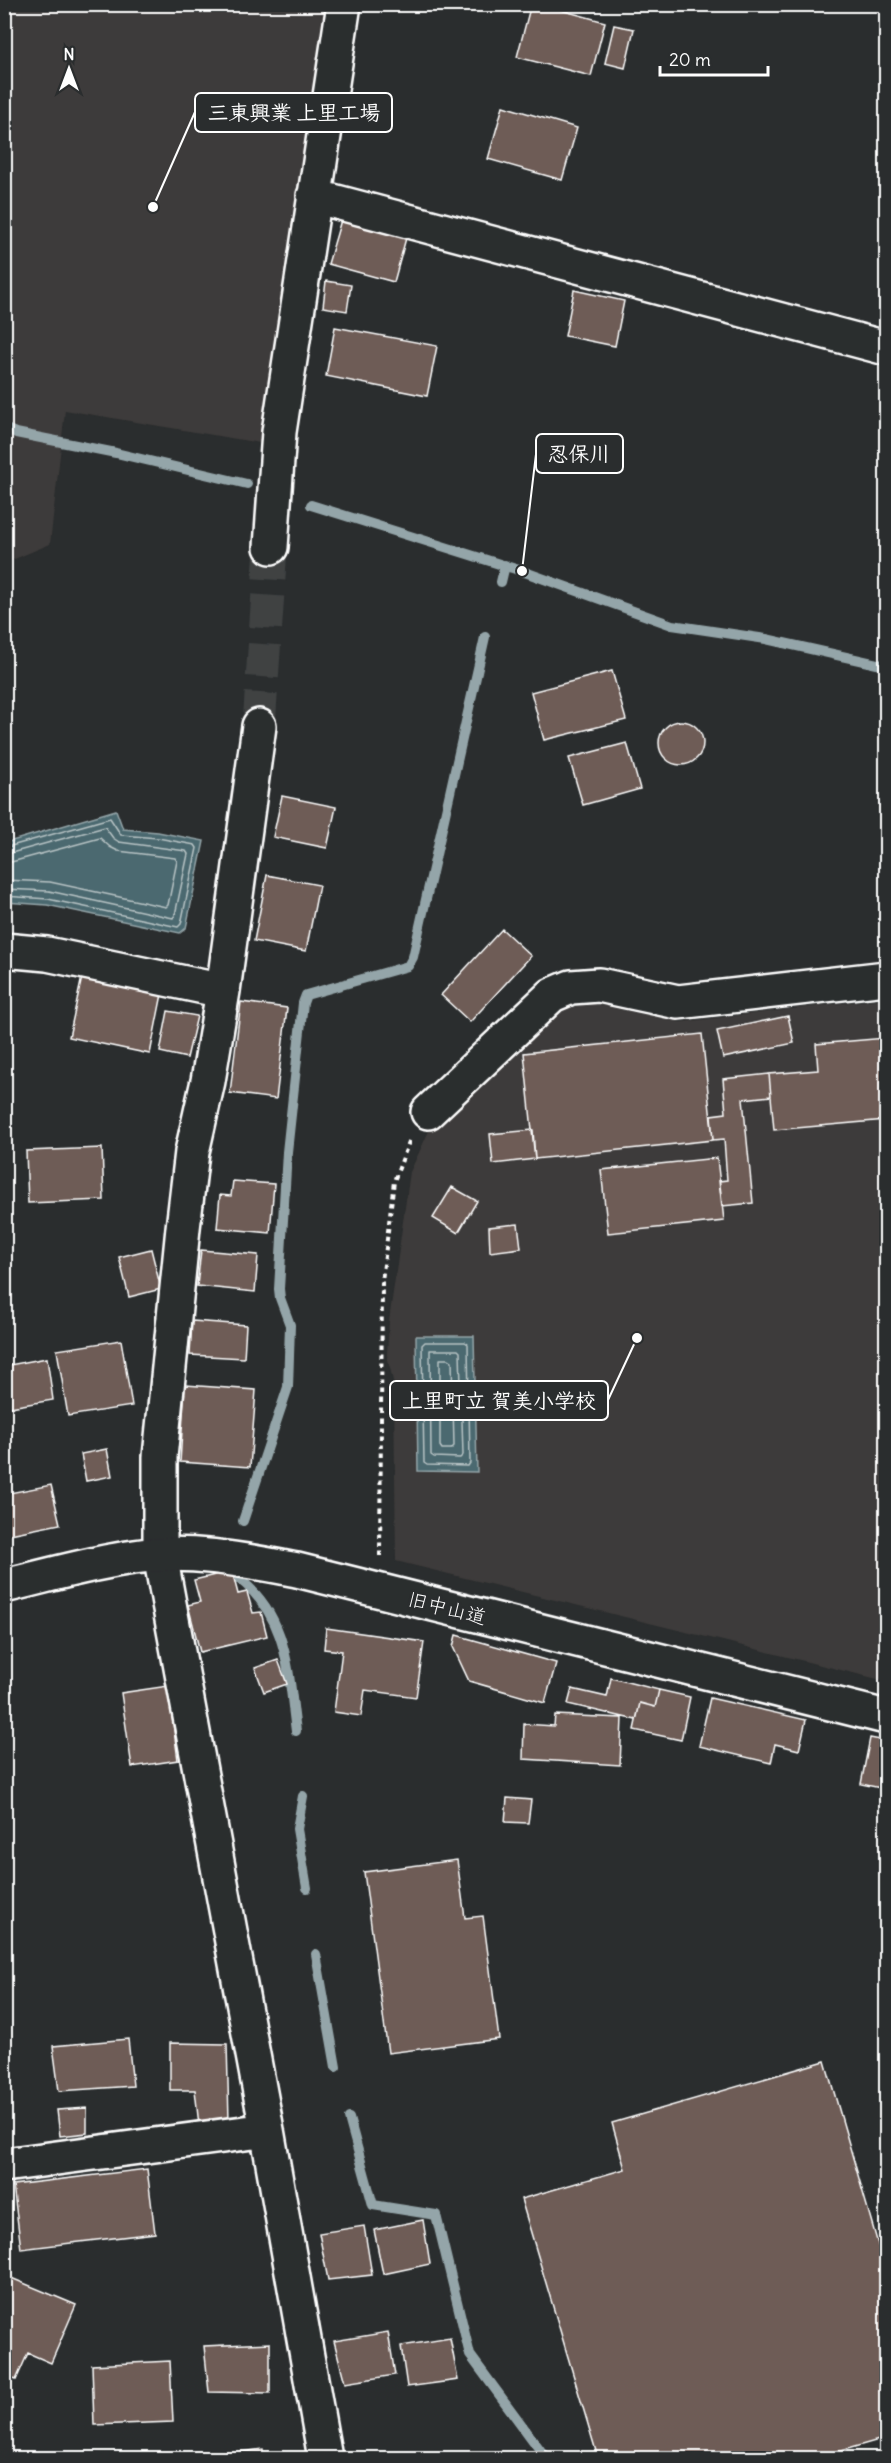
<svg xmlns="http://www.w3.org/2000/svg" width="891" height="2463" font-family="Delius,'Klee One',sans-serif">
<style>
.built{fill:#3e3b3a}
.water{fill:#4c696f;stroke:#94a5a9;stroke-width:1.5}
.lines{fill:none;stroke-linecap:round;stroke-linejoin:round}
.shore{stroke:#b7c3c5;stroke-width:1.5}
.stream{stroke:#94a5a9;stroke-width:10}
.building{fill:#6e5c56;stroke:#fff;stroke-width:1.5}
.minor-tunnel{stroke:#3f4243;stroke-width:33;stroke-dasharray:33 16;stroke-linecap:butt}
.minor-casing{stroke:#fff;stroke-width:38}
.major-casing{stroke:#fff;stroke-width:38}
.path{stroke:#fff;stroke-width:4;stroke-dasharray:4.5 4.5;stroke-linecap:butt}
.minor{stroke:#2a2d2e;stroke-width:33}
.major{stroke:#2a2d2e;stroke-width:33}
.labels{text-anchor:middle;stroke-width:5;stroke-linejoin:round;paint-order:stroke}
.street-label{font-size:20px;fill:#fff;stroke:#2a2d2e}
.leader{fill:none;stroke:#fff;stroke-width:2}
.callout-dot{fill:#fff;stroke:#2a2d2e;stroke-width:2}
.callout{fill:#2a2d2e;stroke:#fff;stroke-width:2}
.callout-label{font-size:21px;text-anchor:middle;font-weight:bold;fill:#fff}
</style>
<rect width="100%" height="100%" fill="#2a2d2e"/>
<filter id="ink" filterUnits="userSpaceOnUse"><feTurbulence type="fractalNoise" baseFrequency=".0167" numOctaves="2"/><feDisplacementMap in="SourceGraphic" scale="12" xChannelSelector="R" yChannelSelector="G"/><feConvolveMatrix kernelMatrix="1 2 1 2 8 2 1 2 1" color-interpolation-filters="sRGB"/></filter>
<g filter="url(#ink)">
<path class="built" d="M332 4 266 444 65 410 50 544 5 563V5Z
M886 998V1681L396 1561 394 1385 387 1355 389 1321 410 1172 429 1131 520 1038 554 1011 591 1003 681 1022Z"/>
<path class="water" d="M116 810 123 829 158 832 204 841 186 928 180 933 47 905 5 902V843Z
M416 1336H474L477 1472 418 1471Z"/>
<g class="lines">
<path class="shore" d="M4 848 110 818 121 835 158 838 195 845 197 848 181 924 178 927 48 899 4 896
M4 855 105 827 113 838 119 842 186 851 188 854 175 915 173 918 49 891 4 889
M4 864 100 838 110 847 118 851 175 858 177 861 168 905 166 907 50 882 4 880
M425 1342H465L468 1344 470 1463 468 1466 427 1465 424 1463 422 1345Z
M430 1350H458L460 1352 463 1455 460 1458 434 1457 431 1455Z
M440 1359H449L452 1361 454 1446 451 1449H442L440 1446Z"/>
<path class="stream" d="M4 428 16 433 116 453 247 484
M311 505 522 571 672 625 766 639 886 666
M501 582 505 565
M243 1521 288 1387 290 1325 280 1298 279 1289 287 1152 303 1003 306 995 408 966 413 957 485 637
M237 1577C289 1616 288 1672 296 1731
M303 1796 297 1829 307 1888
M316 1954 336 2067
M349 2118 373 2205 436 2215 470 2355 546 2458"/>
</g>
<path class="building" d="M531 4H539L605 22 591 76 517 57Z
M614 25 634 29 625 68 605 63Z
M503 106 577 128 562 180 488 159Z
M341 220 406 238 394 282 328 264Z
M326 281 351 285 347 311 323 307Z
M574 290 624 301 615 346 565 336Z
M335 327 437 346 427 396 326 376Z
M612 671 626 720 544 740 531 692Z
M659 743a22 22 0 1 1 44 0a22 22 0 1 1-44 0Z
M627 743 640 789 583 805 569 758Z
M282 796 336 807 327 848 273 837Z
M267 875 319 885 306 951 254 941Z
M502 929 531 956 470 1022 441 995Z
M82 977 162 994 150 1054 69 1037Z
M241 1002 287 1008 276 1099 230 1093Z
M168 1011 197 1016 187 1058 160 1052Z
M788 1016 794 1043 723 1058 717 1031Z
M702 1034 713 1140 535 1159 524 1053Z
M886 1038V1120L774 1130 769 1074 818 1070 816 1044Z
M769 1074 771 1096 743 1099 753 1203 722 1206 719 1181 727 1180 724 1139 713 1140 711 1115 726 1113 723 1079Z
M533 1130 535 1159 493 1164 490 1134Z
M102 1148 104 1200 28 1203 26 1151Z
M717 1158 724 1221 608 1233 601 1170Z
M233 1181 274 1184 270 1233 217 1228 220 1195 231 1196Z
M452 1187 477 1201 458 1233 433 1218Z
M518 1224 521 1248 490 1252 489 1227Z
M151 1249 161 1289 129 1297 119 1257Z
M201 1250 258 1255 255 1292 197 1286Z
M192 1321 246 1325 244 1358 190 1355Z
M121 1340 132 1406 68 1416 57 1350Z
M47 1358 53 1400 4 1408V1366Z
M185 1385 256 1390 250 1467 180 1462Z
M107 1449 112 1476 86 1481 81 1454Z
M51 1485 60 1524 5 1535 4 1494Z
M232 1571 238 1594 247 1592 253 1613 261 1612 267 1636 200 1652 188 1605 200 1602 194 1580Z
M326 1628 424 1642 416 1697 365 1690 361 1716 334 1712 342 1651 324 1649Z
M456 1635 556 1663 545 1703 469 1681 453 1647Z
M278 1660 287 1684 264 1692 255 1668Z
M611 1678 659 1690 655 1707 640 1703 636 1720 568 1704 572 1689 607 1697Z
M168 1686 178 1760 132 1767 121 1693Z
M659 1690 690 1697 681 1740 634 1730 640 1703 655 1707Z
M710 1698 806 1720 799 1750 775 1744 771 1763 699 1746Z
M555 1715 622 1718 620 1765 523 1759 524 1724 554 1726Z
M870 1738 886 1741V1789L861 1784Z
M507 1798 531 1800 528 1823 505 1822Z
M457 1860 465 1918 483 1916 499 2039 388 2053 364 1872Z
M128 2039 133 2086 59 2091 53 2046Z
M170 2043 227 2044 229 2121 199 2125 195 2090H170Z
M825 2061 886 2272V2438L816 2458H598L521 2199 625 2169 612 2123Z
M87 2108V2133L60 2136 57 2110Z
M147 2169 155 2233 21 2249 13 2185Z
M423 2220 430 2264 383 2274 374 2230Z
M364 2226 372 2275 328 2280 319 2233Z
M4 2275 76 2305 51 2363 28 2353 16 2380 4 2375Z
M388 2332 395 2375 345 2383 334 2341Z
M450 2338 458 2380 407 2387 401 2346Z
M270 2343V2393L209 2392 204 2346Z
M170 2361 173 2422 94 2425 92 2365Z
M263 2449 264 2458H198Z
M886 2453V2458H869Z"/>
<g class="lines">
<path class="minor-tunnel" d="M259 726 271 547"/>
<defs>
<path id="minor" d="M314 196 886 348
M271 547 279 432 344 4
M259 726 223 991 208 1081 192 1152 183 1228 160 1457V1555L267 2130 325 2458
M4 950 47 954 223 991
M428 1112 552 995 571 987 599 985 678 1002 886 978
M4 2165 267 2130"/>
<path id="major" d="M4 1586C47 1576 90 1563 134 1557 189 1549 244 1560 297 1570L886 1717"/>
</defs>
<use href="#minor" class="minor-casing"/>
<use href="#major" class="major-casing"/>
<path class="path" d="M380 1556 382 1281 394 1181 410 1139"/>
<use href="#minor" class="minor"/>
<use href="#major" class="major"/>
</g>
</g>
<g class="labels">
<g class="street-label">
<text transform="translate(447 1608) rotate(14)" y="7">旧中山道</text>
</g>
</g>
<path class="leader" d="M153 207L195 112M522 571L536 454M637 1338L608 1400"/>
<g class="callout-dot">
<circle cx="153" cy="207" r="6"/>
<circle cx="522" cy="571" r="6"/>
<circle cx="637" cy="1338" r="6"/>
</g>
<g class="callout">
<rect x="195" y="93" width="197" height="39" rx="6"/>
<rect x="536" y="434" width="87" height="39" rx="6"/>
<rect x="390" y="1381" width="218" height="39" rx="6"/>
</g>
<g class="callout-label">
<text x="294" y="120">三東興業 上里工場</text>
<text x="579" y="461">忍保川</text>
<text x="499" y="1408">上里町立 賀美小学校</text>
</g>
<rect width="891" height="2463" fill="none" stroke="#2a2d2e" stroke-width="24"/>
<rect x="12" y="12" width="867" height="2439" fill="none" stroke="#fff" stroke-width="2" filter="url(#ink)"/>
<g transform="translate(69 69)" stroke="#2a2d2e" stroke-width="4.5" paint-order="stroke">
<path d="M0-4.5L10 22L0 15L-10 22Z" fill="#ffffff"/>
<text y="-9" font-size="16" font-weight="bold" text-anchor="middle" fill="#ffffff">N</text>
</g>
<path d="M660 66v9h108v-9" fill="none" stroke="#ffffff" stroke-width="3"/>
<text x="669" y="66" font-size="18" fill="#ffffff" stroke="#2a2d2e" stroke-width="4.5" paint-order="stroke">20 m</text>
</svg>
